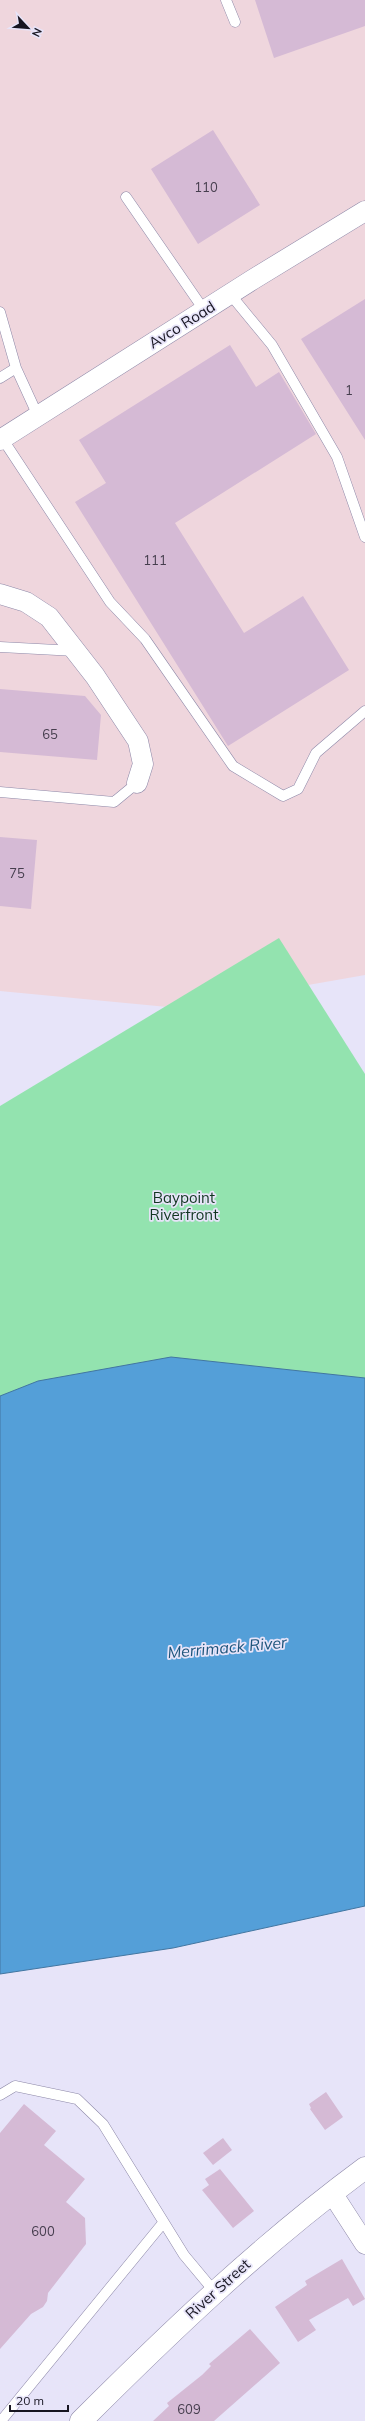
<svg xmlns="http://www.w3.org/2000/svg" width="365" height="2421" font-family="Mulish,sans-serif">
<style>
.industrial{fill:#efd6dd}
.green{fill:#93e3af}
.water{fill:#549fd8;stroke:#4276a1}
.building{fill:#d5bad5}
.lines{fill:none;stroke-linecap:round;stroke-linejoin:round}
.lane-casing{stroke:#8d88a8;stroke-width:11}
.street-casing{stroke:#8d88a8;stroke-width:21}
.primary-casing{stroke:#8d88a8;stroke-width:23}
.lane{stroke:#fff;stroke-width:10}
.street{stroke:#fff;stroke-width:20}
.primary{stroke:#fff;stroke-width:22}
.labels{text-anchor:middle;stroke-width:3.5;stroke-linejoin:round;paint-order:stroke}
.number-label{font-size:13px;fill:#463e4e}
.street-label{font-size:15px;fill:#171521;stroke:#e7e4f9}
.park-label{font-size:15px;fill:#113621;stroke:#e7e4f9}
.water-label{font-size:16px;font-style:italic;fill:#1d547b;stroke:#e7e4f9}
</style>
<rect width="100%" height="100%" fill="#e7e4f9"/>
<path class="industrial" d="M0 0H365V975L178 1008 0 991Z"/>
<path class="green" d="M279 938 365 1074V1405L0 1445V1106Z"/>
<path class="water" d="M171 1357 365 1378V1906L173 1948 0 1974V1396L38 1381Z"/>
<path class="building" d="M255 0H365V26L274 58Z
M213 130 260 205 198 244 151 169Z
M365 299V440L301 339Z
M230 345 256 387 279 372 316 434 175 523 244 633 303 596 349 670 228 746 75 502 106 483 79 440Z
M0 689 85 696 101 715 97 760 0 752Z
M0 837 37 840 31 909 0 906Z
M326 2092 343 2117 325 2130 310 2109 311 2108 309 2104Z
M24 2104 56 2131 44 2145 85 2179 66 2202 85 2218 86 2244 48 2293 47 2301 43 2307 31 2314 0 2349V2133Z
M223 2138 232 2150 213 2165 203 2153Z
M220 2169 254 2211 233 2228 202 2190 209 2185 205 2179Z
M342 2259 365 2299 353 2306 348 2298 309 2320 316 2330 298 2342 275 2307 307 2285 305 2281Z
M250 2329 280 2363 214 2421H153L169 2406 167 2403 202 2375 211 2366 209 2364Z"/>
<g class="lines">
<defs>
<path id="lane" d="M226 0 235 22
M126 197 204 310
M230 294 272 345 337 457 365 537
M0 312 16 368 38 416
M0 378 16 368
M2 438 110 602 145 639 233 766 283 796 298 789 316 753 365 711
M0 647 76 651
M0 792 114 802 137 783
M0 2095 15 2086 77 2099 103 2124 184 2255 214 2291
M1 2421 163 2223"/>
<path id="street" d="M0 440 252 280 365 211
M0 594 26 602 49 617 95 676 138 741 143 764 137 783
M332 2193 365 2244"/>
<path id="primary" d="M81 2421C171 2331 262 2244 365 2168"/>
</defs>
<use href="#lane" class="lane-casing"/>
<use href="#street" class="street-casing"/>
<use href="#primary" class="primary-casing"/>
<use href="#lane" class="lane"/>
<use href="#street" class="street"/>
<use href="#primary" class="primary"/>
</g>
<g class="labels">
<g class="number-label">
<text x="206" y="192">110</text>
<text x="349" y="395">1</text>
<text x="155" y="565">111</text>
<text x="50" y="739">65</text>
<text x="17" y="878">75</text>
<text x="43" y="2236">600</text>
<text x="189" y="2414">609</text>
</g>
<g class="street-label">
<text transform="translate(182 325) rotate(-32)" y="5">Avco Road</text>
<text transform="translate(218 2289) rotate(-42)" y="5">River Street</text>
</g>
<g class="park-label">
<text x="184" y="1203">Baypoint<tspan x="184" dy="17">Riverfront</tspan></text>
</g>
<g class="water-label">
<text transform="translate(227 1647) rotate(-5)" y="6">Merrimack River</text>
</g>
</g>
<g transform="translate(28 28) rotate(116)" stroke="#e7e4f9" stroke-width="3" paint-order="stroke">
<path d="M0-3L7 15L0 10L-7 15Z" fill="#171521"/>
<text y="-6" font-size="11" font-weight="bold" text-anchor="middle" fill="#171521">N</text>
</g>
<path d="M10 2405v6h58v-6" fill="none" stroke="#171521" stroke-width="2"/>
<text x="16" y="2405" font-size="12" fill="#171521" stroke="#e7e4f9" stroke-width="3" paint-order="stroke">20 m</text>
</svg>
